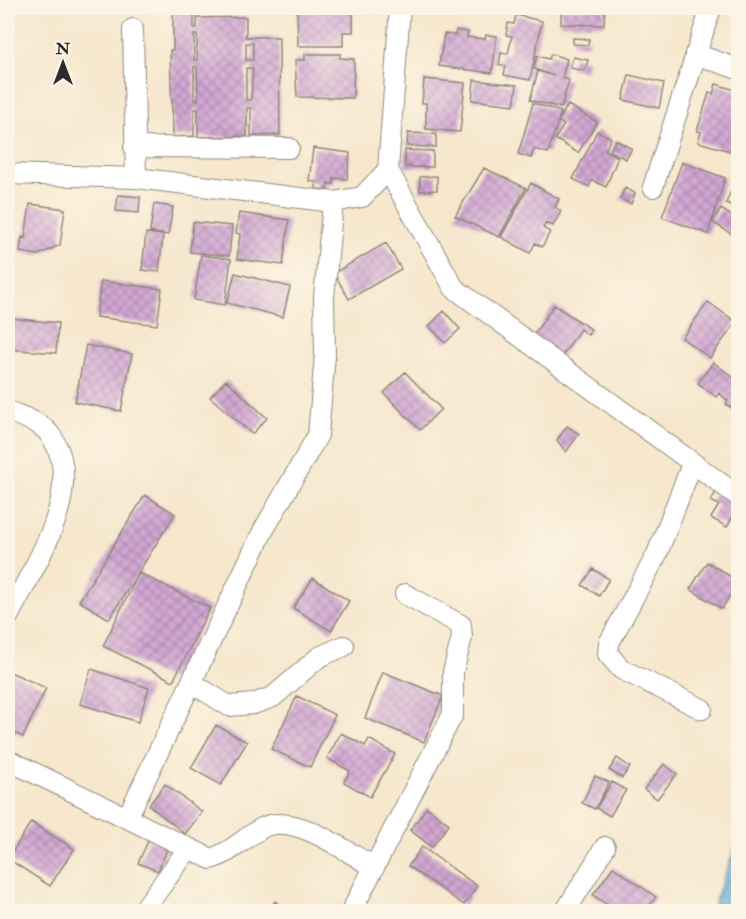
<svg xmlns="http://www.w3.org/2000/svg" width="746" height="919" font-family="'IM FELL Double Pica',serif">
<style>
.water{fill:url(#water-rules);stroke:#4a6c85;stroke-width:1.5}
.building{fill:url(#building-cross-hatch);fill-rule:evenodd}
.lines{fill:none;stroke-linecap:round;stroke-linejoin:round}
.minor-casing{stroke:#90897c;stroke-width:22}
.minor{stroke:#fff;stroke-width:20}
</style>
<defs>
<pattern id="water-rules" width="6" height="5" patternUnits="userSpaceOnUse" patternTransform="scale(1.5)"><rect width="6" height="5" fill="#69aedf"/><path d="M0 2.5h6" fill="none" stroke="#578eb5"/></pattern>
<pattern id="building-cross-hatch" width="8" height="8" patternUnits="userSpaceOnUse" patternTransform="scale(1.5)"><rect width="8" height="8" fill="#d3a7d4"/><path d="M0 0l8 8M0 8l8-8" fill="none" stroke="#ab88ac"/></pattern>
</defs>
<rect width="100%" height="100%" fill="#fcf5e5"/>
<filter id="ink" filterUnits="userSpaceOnUse"><feTurbulence type="fractalNoise" baseFrequency=".0167" numOctaves="2"/><feDisplacementMap in="SourceGraphic" scale="12" xChannelSelector="R" yChannelSelector="G"/><feConvolveMatrix kernelMatrix="1 2 1 2 8 2 1 2 1" color-interpolation-filters="sRGB"/></filter>
<filter id="wash" filterUnits="userSpaceOnUse"><feTurbulence type="fractalNoise" baseFrequency=".008" numOctaves="4" result="noise"/><feDisplacementMap in="SourceGraphic" scale="24" xChannelSelector="R" yChannelSelector="G"/><feGaussianBlur stdDeviation="1.35" result="paint"/><feColorMatrix in="noise" values="0 0 0 0 0 0 0 0 0 0 0 0 0 0 0 0 0 1.4 0 .05"/><feComposite in="paint" operator="in"/></filter>
<g filter="url(#wash)">
<rect width="100%" height="100%" fill="#f6e7cd"/>
<path class="water" d="M738 840V911H713L715 901Z"/>
<g id="blocks">
<path class="building" d="M297 8H353V32H343V46H298Z
M360 8H384V10H360Z
M561 8H605L604 25 561 24Z
M173 9H194V28H197V18L246 17V37H279L280 135 251 136V108H247V136L198 137V109H194V136L173 137 170 50H173ZM194 35H197V60H194ZM246 43H253V60H246ZM194 67H197L198 100H194ZM246 68H253L251 100H246Z
M516 15 542 21 530 80 504 75 506 66 499 65 501 53 508 54 512 36 506 35 508 23 514 24Z
M456 30 468 32 467 37 485 39 486 35 497 36 492 73 439 66 444 34 455 35Z
M573 38 589 39 588 45 573 44Z
M305 54H340V58L354 59 353 98 297 97 295 60H305Z
M551 54 567 59 562 78 569 80 561 108 530 100 538 71 554 76 534 69 537 56 549 59Z
M573 57 588 60 585 71 570 68Z
M629 75 664 83 659 108 623 100Z
M424 79 465 83 460 132 426 129V103H422Z
M474 80 517 85 514 105 472 100Z
M716 84 738 91V144L736 143 734 152 698 142 701 132 697 131 709 93 713 94Z
M533 103 561 112 548 153 534 149 531 158 518 154Z
M568 105 597 122 578 153 555 139 564 125 558 121Z
M597 131 611 138 605 150 618 157 606 187 592 180 589 187 573 179Z
M408 133 436 134V147L407 146Z
M616 140 632 149 626 159 610 151Z
M313 148 350 153 347 179 334 178V184L328 183 327 190 316 189V182L309 181Z
M405 150 433 151V167H405Z
M682 162 725 178 708 234 662 217Z
M484 168 526 188 499 237 455 216Z
M437 176V190L420 191V177Z
M736 179 738 180V208L726 203Z
M531 183 559 199 555 207 561 211 553 226 546 223 543 228 550 232 542 247 535 243 530 253 501 237Z
M625 188 635 193 631 204 620 199Z
M118 195 140 197 139 213 116 211Z
M30 204 65 209 60 245 38 255 20 252 22 237 25 238Z
M154 204 173 207 168 235 150 232Z
M721 209 738 220V238L712 222Z
M239 213 289 220 283 265 237 259 240 234 236 233Z
M193 222 232 226 229 256 190 252Z
M146 233 163 235 159 272 142 270Z
M386 243 401 269 349 299 334 273Z
M201 255 231 259 225 305 194 300Z
M235 273 290 287 283 317 227 303Z
M101 281 162 289 157 325 96 317Z
M708 302 736 322 710 358 682 338Z
M554 305 591 329 588 335 580 329 561 358 531 339Z
M444 311 460 329 445 343 429 326Z
M9 318 58 323 56 353 8 349Z
M86 345 132 354 121 411 75 402Z
M713 362 738 381V413L726 404 728 401 719 393 716 397 698 383Z
M405 372 441 409 420 430 384 393Z
M226 380 267 418 252 434 210 397Z
M567 426 579 434 566 452 557 440Z
M717 490 738 503V508L727 527 711 518 719 505 711 501Z
M145 495 175 514 109 619 79 601Z
M707 562 738 581 722 609 690 589Z
M593 569 609 579 599 596 582 585Z
M139 573 210 608 173 681 103 646Z
M313 578 349 601 331 631 293 608Z
M91 669 149 688 138 722 80 704Z
M8 671 46 688 23 737 8 730Z
M383 672 443 696 424 742 365 718Z
M297 696 335 715 310 767 271 749Z
M216 725 247 742 221 785 191 768Z
M341 733 365 746 369 739 395 754 370 797 344 782 350 771 327 758Z
M617 758 630 767 622 778 609 770Z
M664 764 677 774 657 799 644 789Z
M595 776 609 782 595 809 582 803Z
M612 782 626 790 610 816 596 808Z
M165 784 202 812 185 834 149 805Z
M427 807 449 824 432 847 410 830Z
M31 822 74 849 50 886 8 859Z
M149 839 168 847 158 871 138 863Z
M422 847 477 886 464 905 408 866Z
M613 867 656 897 645 912H618L593 895Z
M275 901 290 912H268Z"/>
</g>
</g>
<g filter="url(#ink)">
<use href="#blocks" fill-opacity="0" stroke="#90897c" stroke-width="1.5"/>
<g class="lines">
<defs>
<path id="minor" d="M133 29 136 178
M695 54 738 69
M134 147 289 148
M388 170 454 288 738 496
M8 174 136 178 333 202 362 197 388 170 400 8
M653 187 711 8
M8 411C22 417 42 422 51 436 88 490 32 568 8 617
M692 464 657 554 609 643 608 654 621 669 702 709
M192 683 229 706 253 704 273 697 319 657 344 646
M8 760 211 859C231 853 244 838 262 828 293 811 345 851 372 866
M127 818 263 531 318 435 325 355 324 297 333 202
M142 912 188 849
M351 912 453 714V672L462 637 461 625 405 594
M565 912 605 847"/>
</defs>
<use href="#minor" class="minor-casing"/>
<use href="#minor" class="minor"/>
</g>
</g>
<rect width="746" height="919" fill="none" stroke="#fcf5e5" stroke-width="30"/>
<g transform="translate(63 63)" stroke="#fcf5e5" stroke-width="4.5" paint-order="stroke">
<path d="M0-4.5L10 22L0 15L-10 22Z" fill="#2b2b2b"/>
<text y="-9" font-size="16" font-weight="bold" text-anchor="middle" fill="#2b2b2b">N</text>
</g>
</svg>
